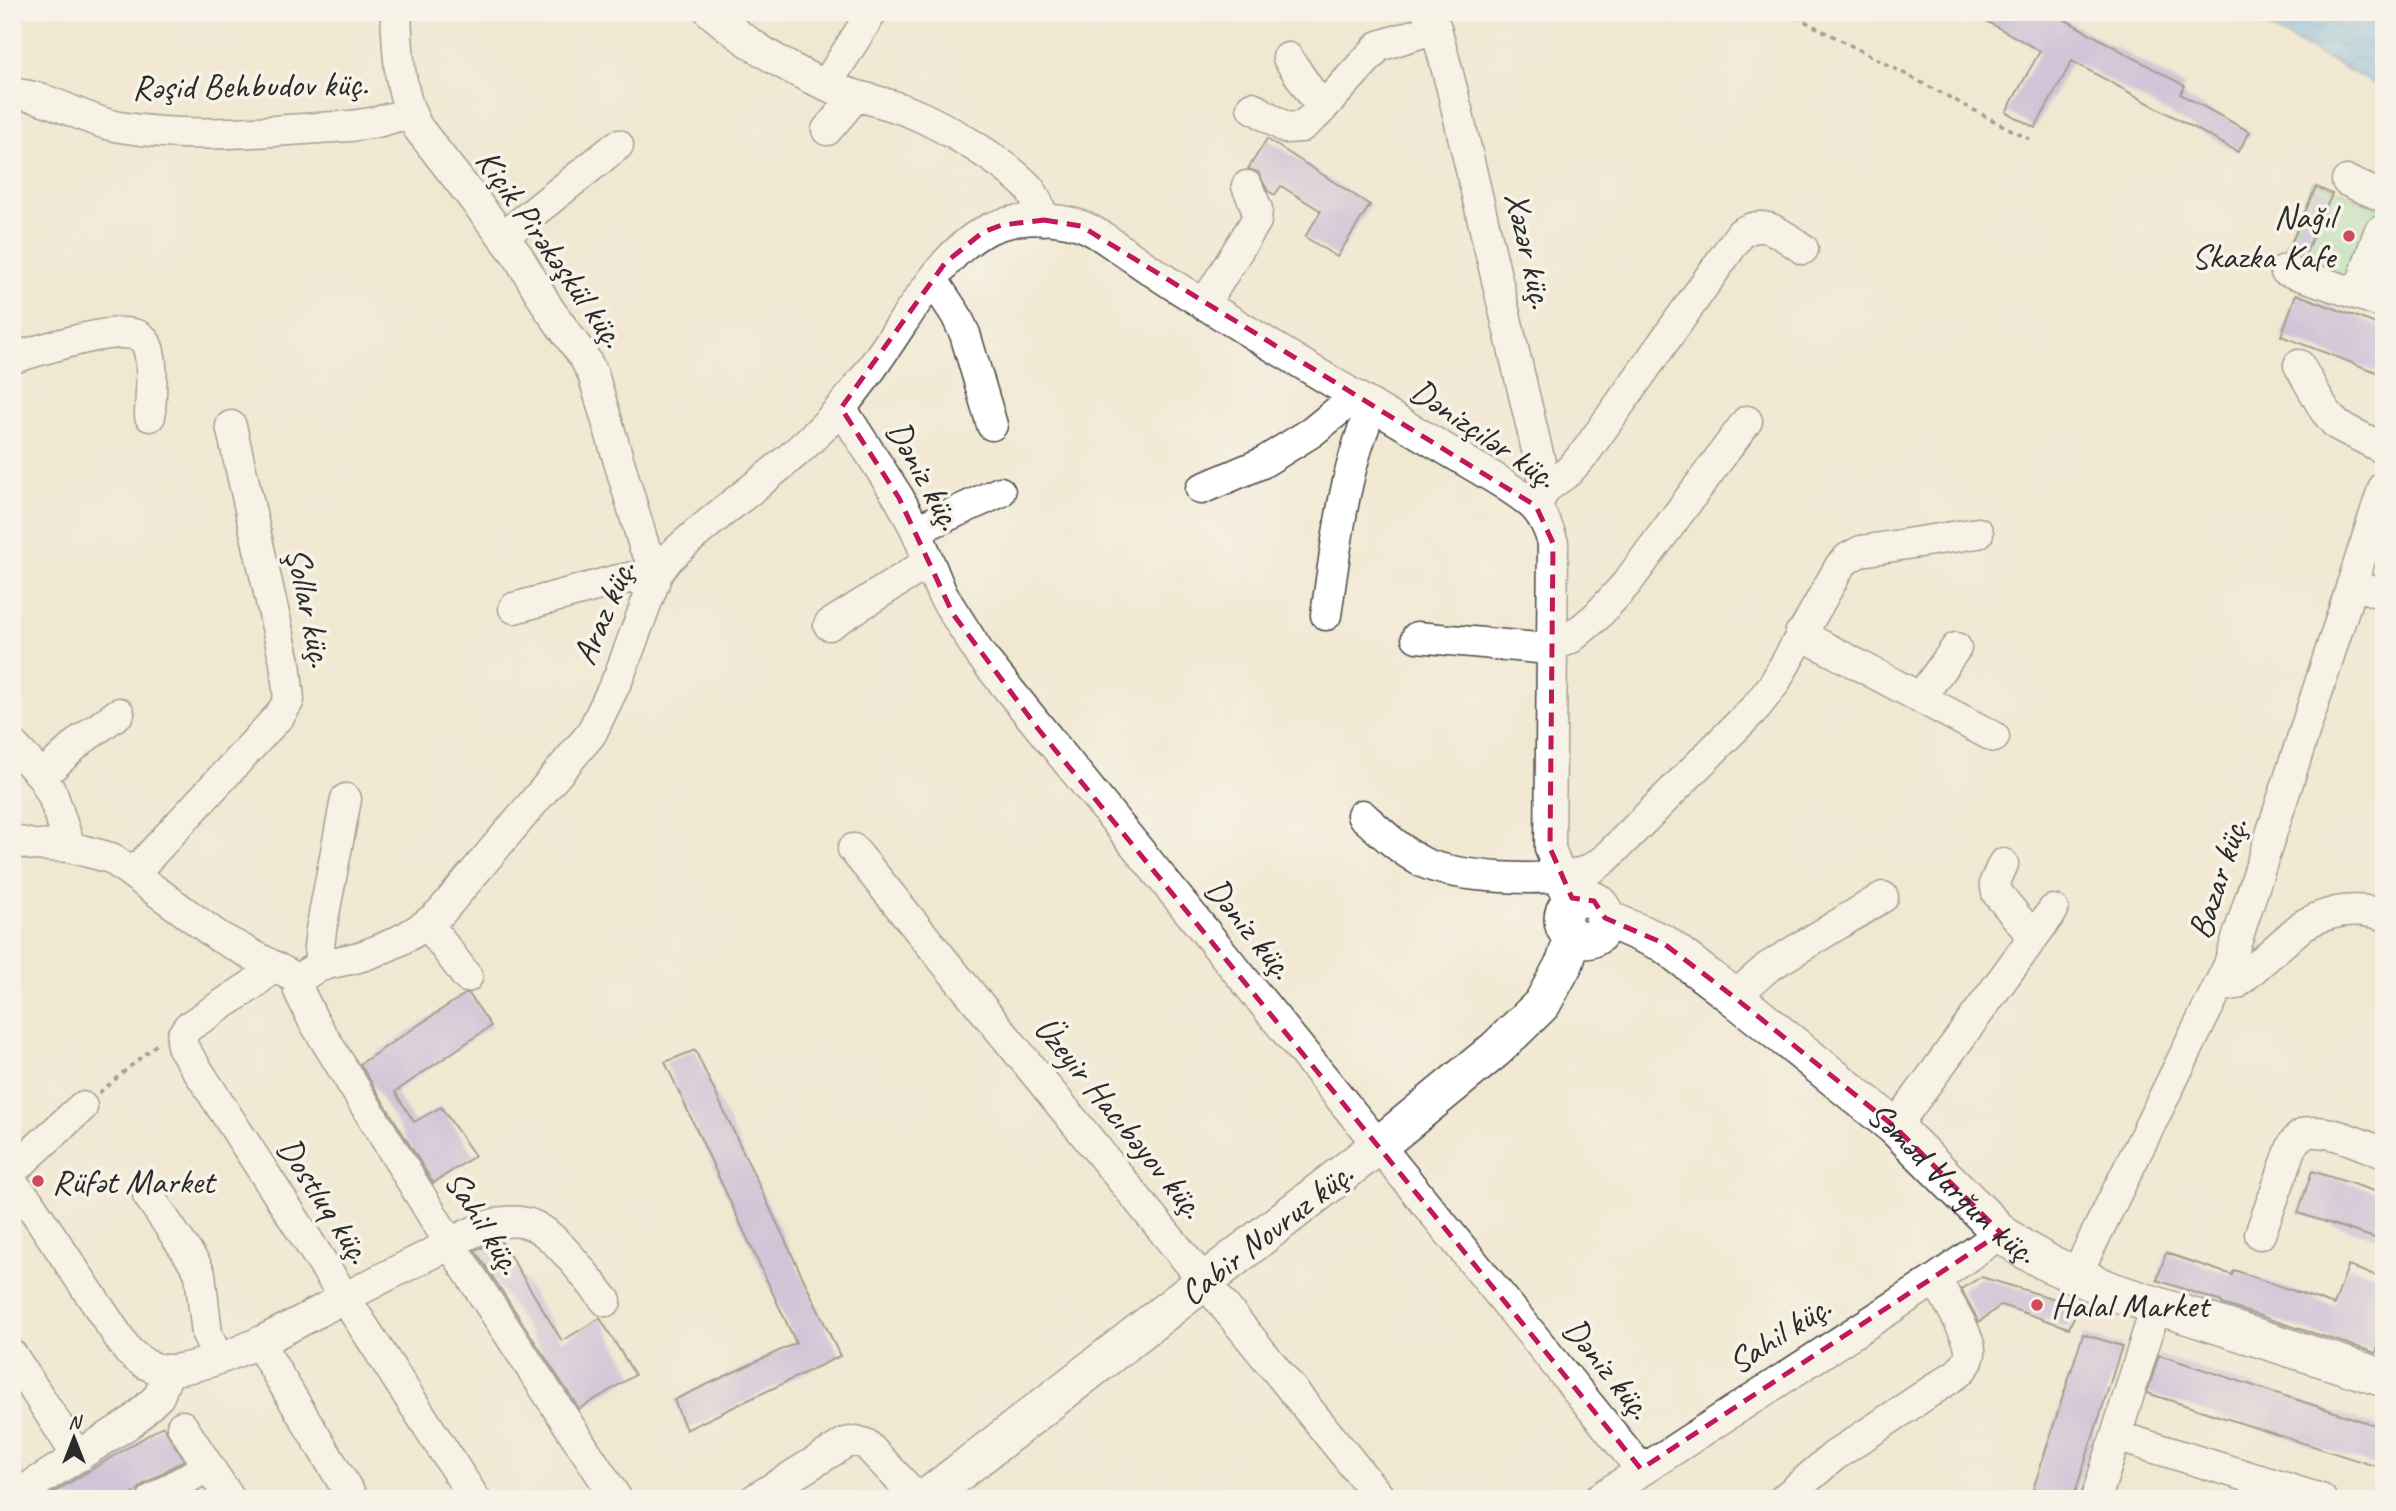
<svg xmlns="http://www.w3.org/2000/svg" width="2396" height="1511" font-family="Caveat,sans-serif">
<style>
.park{fill:url(#park-crowns);stroke:#5a8668;stroke-width:2}
.water{fill:url(#water-waves);stroke:#51728c;stroke-width:2}
.building{fill:#a99ae0}
.lines{fill:none;stroke-linecap:round;stroke-linejoin:round}
.minor-casing{stroke:#494744;stroke-width:33}
.major-casing{stroke:#494744;stroke-width:40}
.path{stroke:#494744;stroke-width:3.5;stroke-dasharray:5 5;stroke-linecap:butt}
.minor{stroke:#fff;stroke-width:30}
.major{stroke:#fff;stroke-width:37}
.marked{fill:none;stroke:#c2185b;stroke-width:5;stroke-dasharray:14 9;stroke-linejoin:round}
.poi-dot{fill:#d1495b;stroke:#f7f3e8;stroke-width:2.5}
.labels{text-anchor:middle;stroke-width:7;stroke-linejoin:round;paint-order:stroke}
.street-label{font-size:35px;fill:#2b2b2b;stroke:#f7f3e8}
.poi-label{font-size:35px;fill:#2b2b2b;stroke:#f7f3e8;text-anchor:start}
</style>
<defs>
<pattern id="park-crowns" width="20" height="18" patternUnits="userSpaceOnUse" patternTransform="scale(1.75)"><rect width="20" height="18" fill="#89e0a4"/><path d="M2 6a3 3 0 1 1 6 0M12 15a3 3 0 1 1 6 0" fill="none" stroke="#76c08d"/></pattern>
<pattern id="water-waves" width="16" height="10" patternUnits="userSpaceOnUse" patternTransform="scale(1.75)"><rect width="16" height="10" fill="#77b9ec"/><path d="M0 5q4-4 8 0t8 0" fill="none" stroke="#6297bf"/></pattern>
</defs>
<rect width="100%" height="100%" fill="#f7f3e8"/>
<filter id="ink" filterUnits="userSpaceOnUse"><feTurbulence type="fractalNoise" baseFrequency=".0143" numOctaves="2"/><feDisplacementMap in="SourceGraphic" scale="14" xChannelSelector="R" yChannelSelector="G"/><feConvolveMatrix kernelMatrix="1 2 1 2 8 2 1 2 1" color-interpolation-filters="sRGB"/></filter>
<filter id="wash" filterUnits="userSpaceOnUse"><feTurbulence type="fractalNoise" baseFrequency=".00686" numOctaves="4" result="noise"/><feDisplacementMap in="SourceGraphic" scale="28" xChannelSelector="R" yChannelSelector="G"/><feGaussianBlur stdDeviation="1.57" result="paint"/><feColorMatrix in="noise" values="0 0 0 0 0 0 0 0 0 0 0 0 0 0 0 0 0 1.4 0 .05"/><feComposite in="paint" operator="in"/></filter>
<g filter="url(#wash)">
<rect width="100%" height="100%" fill="#f1e8d1"/>
<path class="park" d="M2314 180 2384 210V291L2282 253Z"/>
<path class="water" d="M2241 12H2384V89Z"/>
<g id="blocks">
<path class="building" d="M1970 12H2051L2185 86 2180 94 2250 132 2238 152 2072 61 2035 128 2006 112 2040 51Z
M1267 139 1370 205 1337 257 1305 237 1321 211 1281 186 1275 195 1268 191 1258 172 1248 169Z
M2316 187 2332 194 2304 257 2288 250Z
M2296 294 2384 327V375L2281 336Z
M465 994H469L491 1026 395 1092 414 1122 441 1107 475 1156 433 1183 360 1064Z
M695 1050 840 1356 686 1430 674 1400 796 1343 665 1062Z
M2312 1171 2384 1194V1241L2298 1213Z
M501 1241 562 1341 600 1318 635 1375 579 1409 475 1250Z
M2166 1253 2232 1275 2234 1270 2334 1305 2348 1266 2384 1278V1349L2378 1347 2376 1353 2222 1304V1302L2157 1280Z
M1981 1277 2079 1306 2069 1328 2001 1305 1979 1322 1961 1289Z
M2083 1334 2122 1346 2073 1499H2030Z
M2159 1355 2384 1428V1469L2147 1393Z
M163 1426 184 1460 144 1484 137 1491 125 1499H43Z"/>
</g>
</g>
<g filter="url(#ink)">
<use href="#blocks" fill-opacity="0" stroke="#494744" stroke-width="2"/>
<g class="lines">
<defs>
<path id="minor" d="M396 12C398 51 398 93 418 128L518 256 549 309 584 357 593 374 644 546 658 572 614 581 514 608
M710 12C745 42 785 68 828 86 855 97 883 101 910 112 944 126 1002 160 1028 187 1036 196 1040 209 1044 220
M1427 12 1436 28 1452 89 1546 488 1536 506
M1288 58 1322 109
M826 85 872 12
M12 94C50 95 83 121 120 127 195 140 275 130 351 126L377 122 409 113
M1252 107 1286 128 1301 127 1316 115 1379 46 1436 28
M827 130 856 96
M2347 181 2384 197
M504 236 618 145
M2285 270 2384 303
M933 280 956 315 965 334 992 425
M2358 294 2379 232
M1204 305 1256 221 1257 209 1247 186
M12 358C36 352 129 319 144 340 156 356 150 397 150 416
M2299 365 2325 411 2337 425 2384 449
M841 408 899 498 916 530 942 594 980 654 1641 1469
M1546 488 1568 472 1585 453 1741 233C1766 218 1781 234 1803 249
M1201 489 1262 463 1312 432 1356 396
M916 530 1000 492
M2352 584 2384 594
M1326 615C1336 548 1344 467 1373 406
M829 625 929 562
M1800 634 1994 737
M1417 637 1538 648 1552 647 1571 638 1596 617 1627 583 1747 421
M1920 698 1956 648
M12 744 42 776 53 796 70 847
M42 776 80 741 119 713
M1362 815C1381 832 1400 850 1422 862 1455 878 1548 883 1583 872 1592 869 1599 864 1606 858L1757 706 1774 684 1840 566 1848 558 1861 551 1978 533
M12 840 33 845 70 847 111 858 219 937 290 975
M853 849 1381 1499
M2003 864 1995 882 1997 893 2033 937
M134 873 280 715 289 700 285 662 231 426
M428 924 467 977
M321 965 319 947 321 930 346 799
M273 967 252 985 188 1027 182 1036V1046L475 1499
M300 980C316 961 343 963 365 955 394 945 419 932 441 912L591 734 619 676 658 572 668 559C723 506 789 467 839 410 867 378 890 341 913 307 933 279 951 251 981 233 1008 217 1049 216 1079 225 1098 231 1116 247 1133 258 1156 274 1180 290 1204 304 1301 365 1400 422 1499 481 1529 501 1542 506 1553 543L1550 848 1564 889 1574 901
M300 980 299 991 313 1020 450 1244 617 1499
M2219 987 2236 984 2303 925C2328 911 2356 906 2384 915
M1734 997 1768 967 1883 897
M1895 1127 2053 910
M12 1171 82 1107
M12 1183 28 1201 128 1351C141 1362 153 1371 171 1370 221 1366 284 1330 329 1306 363 1288 398 1270 433 1253 461 1238 500 1212 532 1225 556 1234 588 1280 606 1301
M148 1195 195 1264 200 1274 207 1334 217 1358
M2260 1234 2293 1144C2298 1137 2303 1132 2312 1132 2335 1131 2362 1145 2384 1153
M2076 1275 2228 967 2384 486
M2156 1306 2116 1436 2321 1499
M259 1343 353 1499
M12 1355 78 1457
M182 1426 230 1499
M12 1498 133 1421 159 1396 169 1370
M153 1499 208 1466
M755 1499 845 1443 856 1441 866 1444 918 1499
M1598 1499 1936 1279 2001 1233
M1784 1499 1834 1456 1958 1373C1965 1366 1971 1359 1970 1349 1968 1332 1944 1296 1936 1279
M2096 1499 2116 1436"/>
<g id="major">
<circle cx="1584" cy="919" r="21"/>
<path id="s1" d="M1605 918 1663 943 1734 997 1895 1127 2001 1233 2023 1249 2048 1263 2114 1292 2384 1378"/>
<path d="M925 1499 1378 1146 1496 1049 1542 1004 1565 962 1573 937"/>
</g>
</defs>
<use href="#minor" class="minor-casing"/>
<use href="#major" class="major-casing"/>
<path class="path" d="M1787 12 2029 139
M99 1093 157 1044"/>
<use href="#minor" class="minor"/>
<use href="#major" class="major"/>
</g>
</g>
<path d="M0 0H2396V1511H0ZM1044 220 1081 226 1536 506 1553 543 1550 848 1572 898 1594 901 1605 918 1663 943 1734 997 1895 1127 2001 1233 1641 1469 1039 730 953 614 899 498 841 408 945 263 983 232 1002 225Z" fill="#f1e8d1" fill-opacity=".55" fill-rule="evenodd"/>
<path class="marked" d="M1044 220 1081 226 1536 506 1553 543 1550 848 1572 898 1594 901 1605 918 1663 943 1734 997 1895 1127 2001 1233 1641 1469 1039 730 953 614 899 498 841 408 945 263 983 232 1002 225Z"/>
<g class="poi-dot">
<circle cx="2349" cy="236" r="7"/>
<circle cx="38" cy="1181" r="7"/>
<circle cx="2037" cy="1305" r="7"/>
</g>
<g class="labels">
<g class="street-label">
<text transform="translate(250 85) rotate(-1)" y="12">Rəşid Behbudov küç.</text>
<text transform="translate(551 248) rotate(55)" y="12">Kiçik Pirəkəşkül küç.</text>
<text transform="translate(1530 250) rotate(77)" y="12">Xəzər küç.</text>
<text transform="translate(1484 433) rotate(34)" y="12">Dәnizçilәr küç.</text>
<text transform="translate(925 475) rotate(61)" y="12">Dәniz küç.</text>
<text transform="translate(310 607) rotate(78)" y="12">Şollar küç.</text>
<text transform="translate(603 612) rotate(-67)" y="12">Araz küç.</text>
<text transform="translate(2217 878) rotate(-72)" y="12">Bazar küç.</text>
<text transform="translate(1250 928) rotate(51)" y="12">Dәniz küç.</text>
<text transform="translate(1120 1117) rotate(51)" y="12">Üzeyir Hacıbəyov küç.</text>
<text dy="12" stroke="none"><textPath href="#s1" startOffset="439">Səməd Vurğun küç.</textPath></text>
<text transform="translate(325 1200) rotate(57)" y="12">Dostluq küç.</text>
<text transform="translate(484 1222) rotate(58)" y="12">Sahil küç.</text>
<text transform="translate(1266 1233) rotate(-38)" y="12">Cabir Novruz küç.</text>
<text transform="translate(1779 1334) rotate(-33)" y="12">Sahil küç.</text>
<text transform="translate(1608 1368) rotate(51)" y="12">Dәniz küç.</text>
</g>
<g class="poi-label">
<text x="2335" y="228" text-anchor="end">Nağıl<tspan x="2335" dy="40">Skazka Kafe</tspan></text>
<text x="52" y="1193">Rüfət Market</text>
<text x="2051" y="1317">Halal Market</text>
</g>
</g>
<rect width="2396" height="1511" fill="none" stroke="#f7f3e8" stroke-width="42"/>
<g transform="translate(74 1438)" stroke="#f7f3e8" stroke-width="5" paint-order="stroke">
<path d="M0-5L12 26L0 18L-12 26Z" fill="#2b2b2b"/>
<text y="-10" font-size="19" font-weight="bold" text-anchor="middle" fill="#2b2b2b">N</text>
</g>
</svg>
